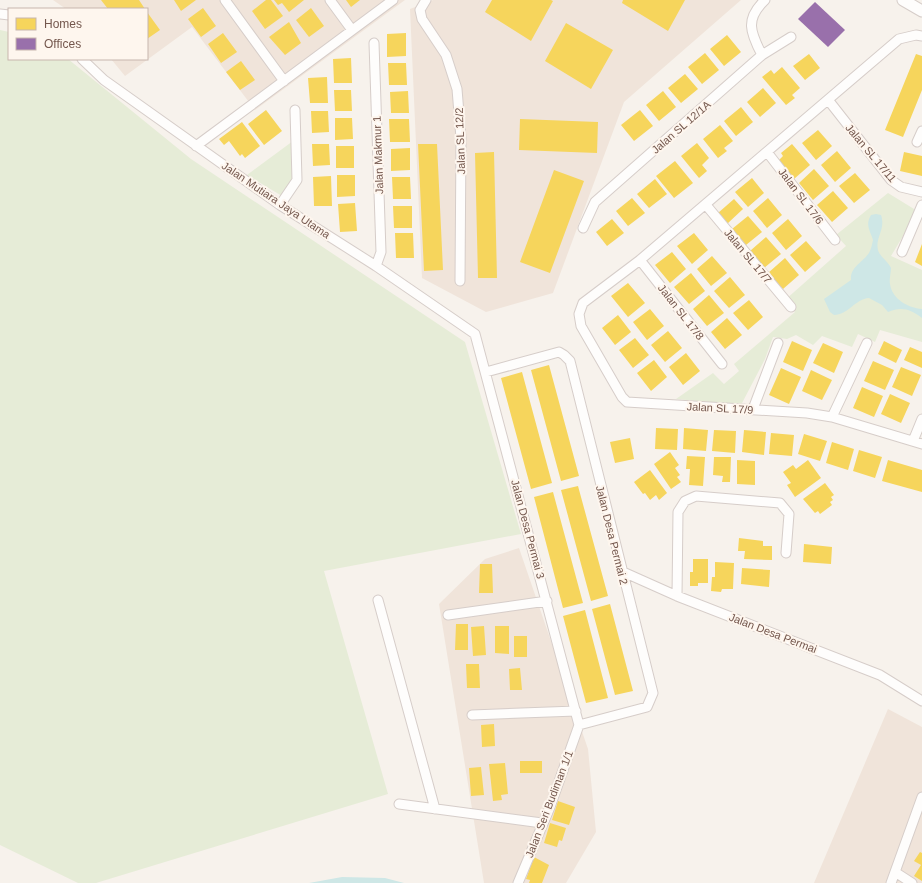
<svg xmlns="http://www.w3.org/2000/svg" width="922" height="883" font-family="Arial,sans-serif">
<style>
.residential{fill:#f0e4da}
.green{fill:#e6ecd7}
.water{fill:#cee7e6}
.homes{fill:#f6d55c}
.offices{fill:#9970ab}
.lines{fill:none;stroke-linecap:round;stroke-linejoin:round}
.minor-casing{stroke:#d6cdc9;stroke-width:11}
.tertiary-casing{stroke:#d6cdc9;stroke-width:13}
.minor{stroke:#fefdfc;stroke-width:9}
.tertiary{stroke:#fefdfc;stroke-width:11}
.labels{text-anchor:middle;stroke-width:4;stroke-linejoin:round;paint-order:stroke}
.street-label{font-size:11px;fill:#74574d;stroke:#fef6ee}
</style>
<rect width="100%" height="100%" fill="#f7f2ec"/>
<path class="residential" d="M53 0H405L255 110 192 27 125 76 111 59H147V9H66Z
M433 0H741L624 102 553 293 486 312 422 278 410 9Z
M519 548 588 749 596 832 566 883H484L439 604 485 559Z
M888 709 922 727V883H814Z"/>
<path class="green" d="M0 30 9 32V59H68L191 159 465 342 521 534 324 571 388 794 96 883H78L0 845Z
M293 141 294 179 282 196 247 175Z
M888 193 914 209 915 216 891 256 922 270V342L880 330 875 342 858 334 852 347 822 336 813 345 796 335 787 339 773 337 765 359 741 405 676 399 713 373 724 384 739 371 734 364 795 312 785 300 846 246 836 235Z"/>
<path class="water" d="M876 214 881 215C886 230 875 237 878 250 880 257 888 261 891 268 891 273 889 279 890 284 892 299 908 308 922 309V318C911 309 901 306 888 312L882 305 869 298C855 299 848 315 834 315L830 312 824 299 851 280C850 267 862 263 869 253 871 249 872 245 873 240 870 230 865 225 871 215Z
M342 877 385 878 404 883H309Z"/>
<path class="homes" d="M101 0H139L145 9H108Z
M174 0H196L181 11Z
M266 0H271L283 16 265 29 252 11Z
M274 0H304L289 12 282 3 278 5Z
M346 0H360L351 7Z
M492 0H551L553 1 531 41 485 12Z
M623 0H685L668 31 622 3Z
M203 8 216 26 201 37 188 19Z
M311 8 324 26 309 37 296 20Z
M147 12 160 30 147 39Z
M289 22 301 43 285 55 269 37Z
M566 23 613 50 591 89 545 61Z
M223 33 237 52 221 63 208 44Z
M406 33V56L387 57V34Z
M727 35 741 52 724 66 710 49Z
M705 53 719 70 702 84 688 67Z
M809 54 820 68 805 80 793 66Z
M916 54 922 56V90L903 137 885 130Z
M351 58 352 83H334L333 59Z
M241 61 255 80 240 90 226 72Z
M388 63H406L407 85H389Z
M782 67 800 88 792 95 795 98 786 105 762 77 771 70 774 74Z
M685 74 698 89 681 103 668 88Z
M327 77 328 103H310L308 78Z
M763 88 776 103 760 117 747 102Z
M334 90H351L352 111H335Z
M408 91 409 113H391L390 92Z
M663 91 676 107 659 121 646 105Z
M741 107 753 122 736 136 724 121Z
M266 110 282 131 264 145 248 124Z
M640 110 653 126 634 141 621 125Z
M311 111H328L329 132 312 133Z
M335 118H352L353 139 335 140Z
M389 119H409L410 142H390Z
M520 119 598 122 597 153 519 150Z
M242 122 260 146 245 158 242 154 240 156 229 141 224 145 219 139Z
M720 125 733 141 724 148 727 151 718 158 703 139Z
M818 130 832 146 816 160 802 143Z
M697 143 709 158 702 165 707 171 699 178 681 156Z
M312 144H329L330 165 313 166Z
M418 144H437L443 270 424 271Z
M792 144 810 165 794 179 778 161 783 156 781 153Z
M336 146H354V168H336Z
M410 148V170L391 171V149Z
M837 151 851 168 835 182 821 165Z
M494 152 497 278H478L475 153Z
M904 152 922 156V176L900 171Z
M675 161 693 183 674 198 656 176Z
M814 169 829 186 813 200 799 183Z
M554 170 584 181 550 273 520 262Z
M855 173 870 190 854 203 839 186Z
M337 175H355V196L337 197Z
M331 176 332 206H314L313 177Z
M392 177H410L411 199H393Z
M752 178 764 193 748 207 735 192Z
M655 179 667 194 649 208 637 194Z
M833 191 848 208 832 222 817 205Z
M632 198 645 213 628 226 616 211Z
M768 198 782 215 767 228 753 211Z
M734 199 743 209 727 224 718 213Z
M355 203 357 231 340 232 338 204Z
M393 206H412V228H394Z
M748 216 762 232 746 245 732 229Z
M612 219 624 233 607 246 596 232Z
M788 219 802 236 786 250 772 233Z
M395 233H413L414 258H396Z
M694 233 708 250 692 264 677 246Z
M766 237 781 254 764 268 750 251Z
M806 241 821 258 805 272 790 255Z
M922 244V266L915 262Z
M672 252 686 269 670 283 655 265Z
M712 256 727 273 711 286 697 269Z
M785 258 799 275 783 289 768 273Z
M691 273 705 291 689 304 674 287Z
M730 277 745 295 729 308 714 291Z
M628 283 645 303 628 317 611 296Z
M709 295 724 313 707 326 693 309Z
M749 300 763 317 748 330 733 313Z
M650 309 664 326 647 340 633 322Z
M618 315 631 332 615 345 602 328Z
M727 318 742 335 725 349 711 332Z
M668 331 682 348 665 362 651 345Z
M635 338 649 355 633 368 619 350Z
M792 341 812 350 803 371 783 362Z
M884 341 902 350 896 363 878 354Z
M823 343 843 352 834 373 813 363Z
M910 347 922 352V368L904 360Z
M686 353 700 371 683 385 669 367Z
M654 360 667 377 651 391 637 373Z
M873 361 894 370 885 390 864 381Z
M549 365 579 476 561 481 531 370Z
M901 367 921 375 912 396 892 387Z
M781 368 801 377 789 404 769 395Z
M811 370 832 380 822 400 802 391Z
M522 372 552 483 531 489 501 378Z
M862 387 883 396 874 417 853 408Z
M890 394 910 403 901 423 881 414Z
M656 428 678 429 677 450 655 449Z
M684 428 708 430 706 451 683 449Z
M714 430 736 431 735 453 712 451Z
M744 430 766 432 764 455 742 452Z
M771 433 794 435 792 456 769 454Z
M804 434 827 441 820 461 798 454Z
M630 438 634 459 615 463 610 442Z
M832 442 854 449 848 470 826 463Z
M859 450 882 457 875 478 853 471Z
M670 452 679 465 675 468 680 475 677 477 681 482 671 489 654 464Z
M687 456 705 457 703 486 689 485 690 469H686Z
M714 457H731L730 482H722L723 476 713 475Z
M737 460 755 461V485L737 484Z
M808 460 821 478 795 497 787 485 791 483 783 472 793 465 796 469Z
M888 460 922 470V492L882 481Z
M650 470 667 493 659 500 656 495 650 500 645 493 643 494 634 482Z
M825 483 834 495 831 497 833 500 830 502 832 505 820 514 818 511 815 513 803 499Z
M578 486 608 596 591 601 561 490Z
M553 492 583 603 563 608 534 497Z
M739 538 763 541V546H772V560L744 559 745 551H738Z
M804 544 832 547 831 564 803 562Z
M693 559H708V583H698V586H690V572H693Z
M715 562 734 563 733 589H722L721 592 711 591 712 577H715Z
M480 564H492L493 593H479Z
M742 568 770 570 769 587 741 584Z
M610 604 633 691 615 695 592 609Z
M585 610 608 698 586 703 563 616Z
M456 624H468V650H455Z
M484 626 486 655 473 656 471 627Z
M495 626H509V654L495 653Z
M514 636H527V657H514Z
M466 664H479L480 688H467Z
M520 668 522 690H510L509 669Z
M494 724 495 746 482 747 481 725Z
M520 761H542V773H520Z
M505 763 508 794 501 795 502 800 493 801 489 764Z
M481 767 484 795 471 796 469 768Z
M558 801 575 807 569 825 552 820Z
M550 823 566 828 562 841 559 840 557 847 544 843Z
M920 852 922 853V881L914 876 921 865 914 861Z
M534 857 549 865 542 883H529L530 880 526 879Z"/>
<path class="offices" d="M815 2 845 30 828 47 798 19Z"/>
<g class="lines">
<defs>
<path id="minor" d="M225 0 284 81
M330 0 352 30
M426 0 420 10 422 19 446 55 457 89 461 138 460 281
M0 14 9 15
M922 36 916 35 899 39 640 260 583 303 579 314 581 326 622 397 627 402 807 413 832 417 922 444
M374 43 381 252 376 266
M762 55C750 32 745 19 765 0
M82 59 104 80 280 205 376 266 475 334 579 725
M829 101 891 180 901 187 922 192
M917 142 922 131
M196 146 393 0
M767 152 835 240
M280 205 297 180 295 110
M706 205 791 307
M583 228 595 202 762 55 791 37
M902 252 922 205
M640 260 722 364
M486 372 559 352 564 355 570 361 653 693 647 707 579 725
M753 409 778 343
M832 417 867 343
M913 441 922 419
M621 571 677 596 880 675 922 701
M677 596 678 512 685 501 696 496 780 503 789 514 786 553
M378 600 435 809
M448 615 547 601
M472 715 576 711
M399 804 542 823
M895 872 912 883
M518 883 550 807 579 725
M891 883 922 797"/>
<path id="tertiary" d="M903 0 922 11"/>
</defs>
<use href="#minor" class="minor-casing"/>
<use href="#tertiary" class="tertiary-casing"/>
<use href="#minor" class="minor"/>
<use href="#tertiary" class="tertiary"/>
</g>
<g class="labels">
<g class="street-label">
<text transform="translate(681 127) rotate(-41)" y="4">Jalan SL 12/1A</text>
<text transform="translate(460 141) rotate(-92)" y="4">Jalan SL 12/2</text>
<text transform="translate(871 153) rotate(50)" y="4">Jalan SL 17/11</text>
<text transform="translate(378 155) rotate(-92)" y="4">Jalan Makmur 1</text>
<text transform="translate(801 196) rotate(53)" y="4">Jalan SL 17/6</text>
<text transform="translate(276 200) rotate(34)" y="4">Jalan Mutiara Jaya Utama</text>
<text transform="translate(748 256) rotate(50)" y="4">Jalan SL 17/7</text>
<text transform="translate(681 312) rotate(52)" y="4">Jalan SL 17/8</text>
<text transform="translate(720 408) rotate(3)" y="4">Jalan SL 17/9</text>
<text transform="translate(528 529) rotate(75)" y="4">Jalan Desa Permai 3</text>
<text transform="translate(612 535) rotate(76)" y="4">Jalan Desa Permai 2</text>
<text transform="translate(773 633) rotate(21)" y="4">Jalan Desa Permai</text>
<text transform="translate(549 804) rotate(-69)" y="4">Jalan Seri Budiman 1/1</text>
</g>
</g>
<rect x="8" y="8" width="140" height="52" fill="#fef6ee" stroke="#c7b6ae"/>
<rect x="16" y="18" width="20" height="12" fill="#f6d55c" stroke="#c7b6ae"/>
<text x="44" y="28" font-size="12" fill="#74574d">Homes</text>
<rect x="16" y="38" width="20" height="12" fill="#9970ab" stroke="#c7b6ae"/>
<text x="44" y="48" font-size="12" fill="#74574d">Offices</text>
</svg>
